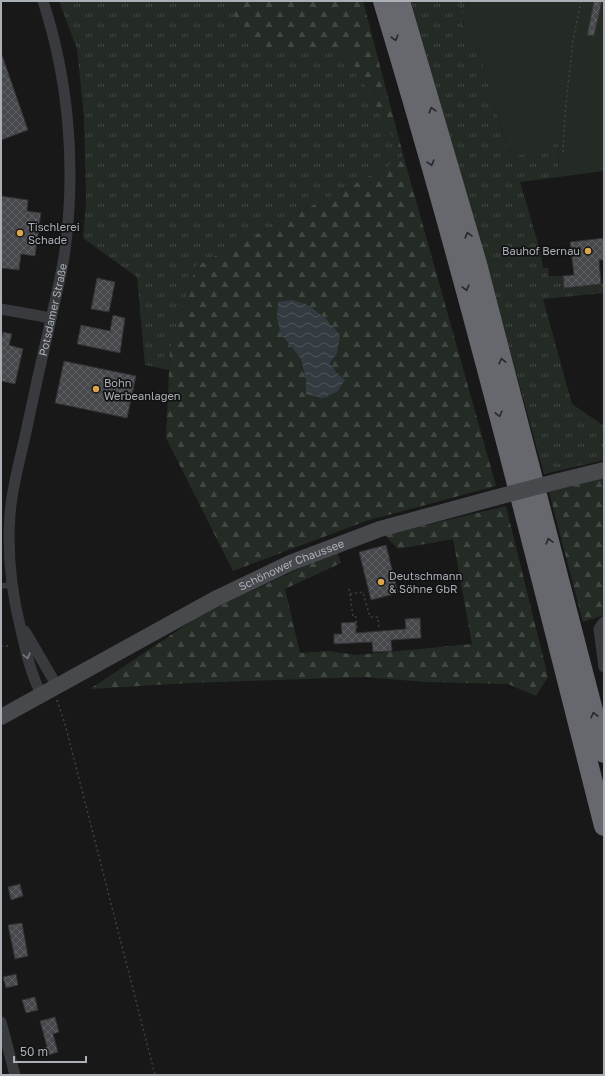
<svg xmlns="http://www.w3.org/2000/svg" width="605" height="1076" font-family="'Golos Text',sans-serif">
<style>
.grass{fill:url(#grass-tufts)}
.forest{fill:url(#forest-firs);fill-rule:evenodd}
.pitch{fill:#242b25}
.water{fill:url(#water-waves)}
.building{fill:url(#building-cross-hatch);stroke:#323235}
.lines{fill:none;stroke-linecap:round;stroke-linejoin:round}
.path{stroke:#3f4145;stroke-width:1.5;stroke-dasharray:2 3;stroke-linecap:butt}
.service{stroke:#393a3e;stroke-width:5.5}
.minor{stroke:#393a3e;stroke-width:11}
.secondary{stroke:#47494d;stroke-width:16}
.motorway{stroke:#66686e;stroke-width:20}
.secondary-bridge{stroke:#47494d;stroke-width:16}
.oneway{stroke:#27282a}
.oneway2{stroke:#787b81}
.poi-dot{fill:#dda44c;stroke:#121314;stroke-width:1.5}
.labels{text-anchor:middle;stroke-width:3.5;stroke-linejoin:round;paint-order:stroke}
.poi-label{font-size:11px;fill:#abb0b7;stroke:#121314;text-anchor:start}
.street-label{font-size:11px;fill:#abb0b7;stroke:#121314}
</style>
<defs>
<pattern id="grass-tufts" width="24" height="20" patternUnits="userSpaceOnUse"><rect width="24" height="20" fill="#242b25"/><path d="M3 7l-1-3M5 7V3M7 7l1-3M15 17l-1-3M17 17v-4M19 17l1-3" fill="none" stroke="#414742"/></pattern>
<pattern id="forest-firs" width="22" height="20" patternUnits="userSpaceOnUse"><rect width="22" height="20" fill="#242b25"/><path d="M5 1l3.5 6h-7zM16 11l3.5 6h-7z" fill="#414742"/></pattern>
<pattern id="water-waves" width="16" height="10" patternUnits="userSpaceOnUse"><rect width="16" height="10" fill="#333b41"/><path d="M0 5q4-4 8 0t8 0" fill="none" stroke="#4e555a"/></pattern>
<pattern id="building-cross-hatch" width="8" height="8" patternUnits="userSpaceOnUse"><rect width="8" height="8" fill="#47484b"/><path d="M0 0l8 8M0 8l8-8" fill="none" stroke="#5f6063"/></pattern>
</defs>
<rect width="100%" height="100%" fill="#181819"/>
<path class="grass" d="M59 1H225L256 50 347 51 404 158 196 266 170 350 169 370 145 365 137 277 83 238 86 201 84 117 77 49Z
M411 1H468L463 25 481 59 506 145 558 143 559 177 520 182 540 250 543 268H549L548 276H563L564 287 604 284V293L543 299 572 404 604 426V460L544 474 490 277Z"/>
<path class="forest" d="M225 1H363L404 158 496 486 366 521 233 571 166 438 170 350 196 266 404 158 347 52 256 50ZM281 334 337 353 330 363 336 372 344 380 306 394V381L301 359Z
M604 475V615L583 622 549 492Z
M506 506 548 677 536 696 508 684 426 682 364 677 190 683 90 689 204 613 337 551 341 563 285 589 300 653 329 651 356 655 472 644 453 539 398 549 385 535Z"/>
<path class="pitch" d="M468 1H604V171L559 177 558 143 514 157 506 145 481 59 463 25Z"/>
<path class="water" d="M292 300 308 305 325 318 340 335 337 353 330 363 336 372 345 380 337 392 322 398 306 394V381L301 359 281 334 277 318 278 302Z"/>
<path class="building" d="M594 1H602L594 36 587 35Z
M1 55H2L28 130 1 140Z
M1 196 28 200 27 211 41 213 35 256 21 254 19 270 1 268Z
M604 238V260H599L601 284 564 288 563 276 574 275 570 242Z
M97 278 115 282 109 312 91 309Z
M113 315 125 318 120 353 77 344 81 325 110 331Z
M3 332 12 334 9 345 23 349 15 384 1 381V341Z
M64 361 136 376 127 418 55 403Z
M386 545 398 593 371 600 359 552Z
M420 618 421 638 391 640 392 651 373 652 372 642 334 644V634H342L341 623 356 622V633L406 629 405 619Z
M20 884 23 896 11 900 8 887Z
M22 923 28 956 15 959 8 925Z
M16 974 18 985 6 988 3 977Z
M35 997 38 1010 26 1013 22 1000Z
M55 1017 59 1032 53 1034 58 1052 45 1056 43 1048 47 1047 40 1021Z"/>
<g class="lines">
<path class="path" d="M461 1 462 12
M563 152 565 112 573 40 581 1
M349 589 350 594 363 592 370 617H378L379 628
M350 594 353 617H356L357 630
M1 646H8
M57 700 65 724 155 1075"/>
<path class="service" d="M1 586 11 585"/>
<g class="minor">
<path d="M1 309 51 318"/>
<path d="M604 622 599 629 604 667"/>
<path d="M25 631 57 686"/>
<path id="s1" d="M41 694C31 674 26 652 21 630 11 591 7 555 10 514 12 488 19 463 25 437 32 404 39 370 47 337 53 308 61 279 65 250 76 168 69 80 43 1"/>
<path d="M1 1022 15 1075"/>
</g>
<g class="secondary">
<path d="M559 481 604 470"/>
<path id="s2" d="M1 717 215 599 290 563 380 529 494 498"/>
</g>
<path class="motorway" d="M383 1C466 274 534 550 604 826
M400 1 477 264 604 753"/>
<path class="secondary-bridge" d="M494 498 559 481"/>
</g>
<defs><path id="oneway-chevron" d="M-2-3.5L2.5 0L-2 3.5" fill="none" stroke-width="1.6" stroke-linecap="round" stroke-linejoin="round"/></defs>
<g class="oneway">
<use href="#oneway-chevron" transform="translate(395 38) rotate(74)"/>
<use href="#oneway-chevron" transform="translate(432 110) rotate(-106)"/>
<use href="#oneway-chevron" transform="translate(431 163) rotate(74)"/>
<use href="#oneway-chevron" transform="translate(468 235) rotate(-106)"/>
<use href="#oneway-chevron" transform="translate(466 288) rotate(75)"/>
<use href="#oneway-chevron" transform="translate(502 361) rotate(-104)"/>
<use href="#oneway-chevron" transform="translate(499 414) rotate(76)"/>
<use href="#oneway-chevron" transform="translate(549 541) rotate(-105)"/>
<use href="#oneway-chevron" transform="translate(594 715) rotate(-104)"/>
</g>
<use class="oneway2" href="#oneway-chevron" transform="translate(27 656) rotate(75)"/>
<g class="poi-dot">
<circle cx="20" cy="233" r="4"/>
<circle cx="588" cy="251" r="4"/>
<circle cx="96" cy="389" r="4"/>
<circle cx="381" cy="582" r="4"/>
</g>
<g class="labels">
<g class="poi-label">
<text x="28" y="231">Tischlerei<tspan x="28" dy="13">Schade</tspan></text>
<text x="580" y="255" text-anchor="end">Bauhof Bernau</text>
<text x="104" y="387">Bohn<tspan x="104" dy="13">Werbeanlagen</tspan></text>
<text x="389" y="580">Deutschmann<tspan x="389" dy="13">&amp; Söhne GbR</tspan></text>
</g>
<g class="street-label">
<text dy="4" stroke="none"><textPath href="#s1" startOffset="393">Potsdamer Straße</textPath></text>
<text dy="4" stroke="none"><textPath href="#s2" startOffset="328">Schönower Chaussee</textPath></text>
</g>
</g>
<rect width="605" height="1076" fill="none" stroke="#abb0b7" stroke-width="4"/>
<path d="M14 1056v6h72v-6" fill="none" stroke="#abb0b7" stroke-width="2"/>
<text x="20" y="1056" font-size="12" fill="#abb0b7" stroke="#121314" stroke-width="3" paint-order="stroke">50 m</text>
</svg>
